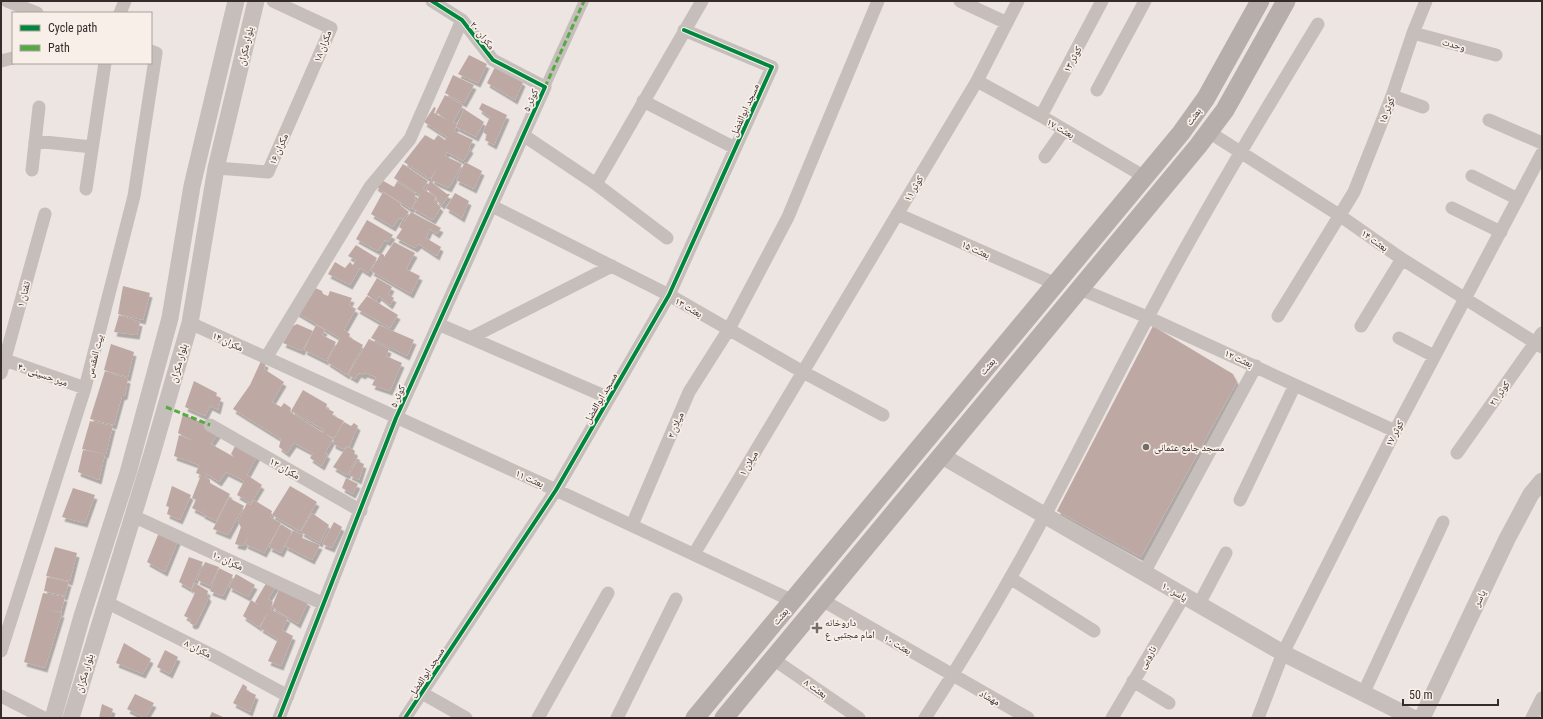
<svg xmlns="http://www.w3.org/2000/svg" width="1543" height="719" font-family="'Roboto Condensed','Noto Naskh Arabic',sans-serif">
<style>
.building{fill:#bea8a4;filter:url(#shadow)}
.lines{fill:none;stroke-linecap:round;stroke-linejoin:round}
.pedestrian{stroke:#c5beba;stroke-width:10}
.minor{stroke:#c5beba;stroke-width:13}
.tertiary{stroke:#c5beba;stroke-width:17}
.secondary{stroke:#b6aeab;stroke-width:19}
.quiet{stroke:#54ab44;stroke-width:3;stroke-dasharray:6 3;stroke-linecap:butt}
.cycleway-casing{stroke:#f8efe9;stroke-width:6}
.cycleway{stroke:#00873e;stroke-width:4}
.poi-dot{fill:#756c69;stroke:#f8efe9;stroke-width:1.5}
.labels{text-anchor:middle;stroke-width:3.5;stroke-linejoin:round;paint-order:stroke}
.street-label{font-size:10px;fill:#352b29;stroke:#f8efe9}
.poi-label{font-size:10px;fill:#352b29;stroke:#f8efe9;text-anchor:start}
</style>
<defs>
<filter id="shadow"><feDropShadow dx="2.5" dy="4.5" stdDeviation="0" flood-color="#0004"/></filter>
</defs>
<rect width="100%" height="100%" fill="#ece5e1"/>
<path class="building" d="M469 55 487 64 478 83 458 74Z
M497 63 523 82 515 100 487 83Z
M453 75 474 85 464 103 445 93Z
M445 95 463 105 453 122 457 124 454 131 473 140 469 147 471 149 463 161 447 152 445 156 462 164 449 188 431 180 437 168 430 179 404 162 425 135 434 140 438 135 445 140 447 137 424 122 434 107 436 108 434 113 447 120 436 112Z
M482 103 507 115 494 145 485 140 487 135 483 132 490 117 479 109Z
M464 109 484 122 476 137 456 127Z
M465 162 482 171 474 189 456 180Z
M403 164 428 181 423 189 436 197 434 201 441 207 433 220 412 208 420 195 394 178Z
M380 179 394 187 397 182 416 194 414 199 416 200 411 209 375 186Z
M430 181 447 194H450L442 205 436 200 437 197 426 189Z
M383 192 401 204 400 205 409 212 403 219 405 221 411 212 441 228 437 234 430 229 426 238 441 247 437 256 419 244 415 248 396 238 402 229 399 227 403 219 399 218 393 227 371 214Z
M455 193 469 201 462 218 446 208Z
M367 220 393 235 388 242 385 240 378 251 356 239Z
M394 242 415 253 406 269 420 276 411 294 371 271 381 253 384 255V257Z
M356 245 377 258 368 273 360 268 350 285 328 274 335 262 345 268 350 262 353 265 356 260 348 256Z
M377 278 392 287 388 294 394 298 390 305 379 296 376 301 367 295Z
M123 286 150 293 143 320 118 314Z
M311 286 322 291 323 294 328 296 330 291 352 298 349 305 356 309 344 330 350 334 349 337 363 345 347 375 327 362 340 338 296 312Z
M367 296 398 315 390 328 357 309Z
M119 315 140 322 137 335 114 332Z
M297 324 313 331 302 351 283 343 293 326Z
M316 325 325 330 322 335 336 342 326 361 304 350Z
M379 325 414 340 407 356 371 338Z
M1153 326 1233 374 1237 382 1141 557 1057 511Z
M369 339 389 349 386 356 402 363 390 391 372 385 376 377 365 373 363 375 359 373 355 379 348 375Z
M111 344 134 352 128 377 104 370Z
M261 361 266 363 264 369 284 382 272 402 281 407 284 403 291 408 290 412 333 439 325 453 328 454 322 466 310 458 313 453 294 443 287 453 279 447 281 439 233 409 250 385Z
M105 371 128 379 125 395 122 396 114 425 90 419Z
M194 381 217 393 216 396 221 398 218 410 210 406 205 416 185 407Z
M303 390 327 404 326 408 334 412 332 415 344 421 334 438 323 433 324 430 291 411Z
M183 414 220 431 211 444 234 457 231 454 238 440 259 453 247 475 262 485 251 503 237 495 244 481 226 472 219 482 207 474 205 477 210 480V483L230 494 216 521 202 514 205 508 202 513 192 508 196 500 192 498 201 475 196 473 199 465 174 456 179 435 195 442 178 433Z
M90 421 113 426 106 454 82 449Z
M344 422 351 426 354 423 358 426 349 447 355 451 354 454 358 456 347 475 333 467 345 449 349 447 347 446 343 449 333 444 334 439Z
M83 450 105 454 99 480 78 472Z
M357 461 364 464 359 480 349 475Z
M346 478 358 484 353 494 342 488Z
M172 486 191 495 180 520 167 514 169 507 166 506Z
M290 486 304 494 294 510 304 494 317 502 300 531 272 515Z
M73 488 95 495 85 523 62 517Z
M229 498 244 506 228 535 213 529Z
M254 500 272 511 270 517 281 523 264 553 245 544 249 535 243 546 235 544 241 527 238 522 247 503 251 505Z
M312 513 329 525 320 543 301 532Z
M334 522 342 527 332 548 322 544Z
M281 524 292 531 281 553 269 547Z
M160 530 179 538 165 572 147 562Z
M293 530 303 535 302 538 320 545 312 560 285 546Z
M55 547 77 553 70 581 46 576Z
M189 557 203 562 191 589 179 582Z
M205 562 219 567 210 586 197 580Z
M219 568 233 575 223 596 210 591Z
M236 574 255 585 248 597 229 587Z
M47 577 69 582 65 596 44 591Z
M268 580 278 583 268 599 273 602 270 609 288 618 282 630 293 636 281 666 268 661 278 639 260 628 269 611 259 627 243 616 251 600 259 605 255 602Z
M195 583 208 591 207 595 209 597 196 624 193 625 190 623 191 619 184 616 195 593 191 591Z
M281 584 308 602 298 624 272 607Z
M43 593 65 597 61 612 49 610 62 613 45 668 24 662Z
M124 643 151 659 143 674 116 663Z
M165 650 178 657 170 674 157 667Z
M243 684 247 687 246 690 256 695 250 712 233 703Z
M135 694 154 703 145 718 127 709Z
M102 704 113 709 110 718H99Z
M212 712 225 718H209Z"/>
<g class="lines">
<path class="pedestrian" d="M545 87 584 1"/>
<path class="minor" d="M7 1 37 13
M960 1 1007 23
M120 13 125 1
M1413 33 1496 55
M1 61 13 58
M977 81 1041 116 1145 177
M1097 90 1145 1
M1392 96 1423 107
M643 101 735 148
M1041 116 1102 1
M1489 120 1542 143
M1209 132 1339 215 1402 259 1542 347
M523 135 596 184 667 238
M35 141 92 147
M1045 157 1064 130
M216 168 268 172 331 28 273 1
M32 170 39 107
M1472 176 1518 199
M596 184 702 1
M86 189 105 63
M492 206 669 295 803 372 883 415
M1452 208 1501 232
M897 214 1056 284
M1080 289 1147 317 1395 431
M1278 316 1354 192 1392 96 1413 33 1426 1
M190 323 556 490 793 601
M438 324 609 398
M1361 326 1402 259
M470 338 612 266
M1399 338 1434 356
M1 357 5 360 85 388
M266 358 370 187 410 139 462 20
M1 373 45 214
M210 425 361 511
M1457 453 1542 333
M1240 500 1295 385
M133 516 324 604
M632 525 689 392 729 329 788 217 878 1
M694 554 977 81 1018 1
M1144 573 1256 366
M1010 578 1094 631
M822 600 1028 718
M106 602 216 657 288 696
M1199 604 1226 553
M1 651 85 388 134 196 156 53 151 51
M773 659 859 718
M1133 681 1169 703
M422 693 466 718
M1363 694 1443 522
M1 696 44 718
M279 718 396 418 545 87 493 60 462 20 432 1
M405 718 556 490 669 295 772 67 684 30
M538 718 608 593
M617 718 676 599
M925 718C968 652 1008 584 1045 515 1080 450 1112 384 1147 319 1200 218 1259 121 1318 24
M1112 718 1184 596
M1258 718 1283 653 1395 431 1542 153
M1532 718 1542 698"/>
<path class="tertiary" d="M942 456 1283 653 1413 718
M53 718 82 616 128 473 170 318 192 186 236 1
M71 718 152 454 190 323 216 168 256 1
M1422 718 1507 539 1531 494 1542 481"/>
<path class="secondary" d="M695 718 1181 133 1206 98 1260 1
M724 718 1198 146 1225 110 1286 1"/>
<path class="quiet" d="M545 87 584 1
M166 407 210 425"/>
<defs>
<path id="cycleway" d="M279 718 396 418 545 87 493 60 462 20 432 1
M405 718 556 490 669 295 772 67 684 30"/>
</defs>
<use href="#cycleway" class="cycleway-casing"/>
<use href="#cycleway" class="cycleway"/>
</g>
<g class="poi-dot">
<circle cx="1146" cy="447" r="4"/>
<path d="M815 622h4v4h4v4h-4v4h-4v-4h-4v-4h4z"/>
</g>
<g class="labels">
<g class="street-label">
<text transform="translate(483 35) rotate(51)" y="4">مکران ۲۰</text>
<text transform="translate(1454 44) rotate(15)" y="4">وحدت</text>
<text transform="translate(245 46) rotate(-77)" y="4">بلوار مکران</text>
<text transform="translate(322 46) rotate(-69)" y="4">مکران ۱۸</text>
<text transform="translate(1072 59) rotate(-62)" y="4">کوثر ۱۳</text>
<text transform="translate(530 100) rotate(-66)" y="4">کوثر ۵</text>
<text transform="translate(744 110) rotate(-66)" y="4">مسجد ابوالفضل</text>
<text transform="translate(1386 110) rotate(-69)" y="4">کوثر ۱۵</text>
<text transform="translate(1193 116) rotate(-54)" y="4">بعثت</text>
<text transform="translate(1061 128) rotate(30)" y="4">بعثت ۱۷</text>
<text transform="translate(278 149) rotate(-66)" y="4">مکران ۱۶</text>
<text transform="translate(913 188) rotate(-59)" y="4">کوثر ۱۱</text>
<text transform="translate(1375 240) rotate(35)" y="4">بعثت ۱۴</text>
<text transform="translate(976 249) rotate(24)" y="4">بعثت ۱۵</text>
<text transform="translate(23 294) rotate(-75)" y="4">تفتان ۱</text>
<text transform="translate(689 307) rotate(30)" y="4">بعثت ۱۳</text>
<text transform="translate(228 341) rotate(25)" y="4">مکران ۱۴</text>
<text transform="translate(94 356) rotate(-76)" y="4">بیت المقدس</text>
<text transform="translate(1239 358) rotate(24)" y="4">بعثت ۱۲</text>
<text transform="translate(178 363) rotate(-74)" y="4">بلوار مکران</text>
<text transform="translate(987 366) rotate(-50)" y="4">بعثت</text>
<text transform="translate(43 374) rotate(19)" y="4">میر حسینی ۴۰</text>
<text transform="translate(1499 393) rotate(-55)" y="4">کوثر ۲۱</text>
<text transform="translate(397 396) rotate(-66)" y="4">کوثر ۵</text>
<text transform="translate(600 398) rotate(-60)" y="4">مسجد ابوالفضل</text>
<text transform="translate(675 425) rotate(-67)" y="4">میلان ۲</text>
<text transform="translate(1394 433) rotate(-63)" y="4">کوثر ۱۷</text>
<text transform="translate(748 463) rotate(-59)" y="4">میلان ۱</text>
<text transform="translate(285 468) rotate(30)" y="4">مکران ۱۲</text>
<text transform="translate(530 478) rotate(24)" y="4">بعثت ۱۱</text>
<text transform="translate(228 560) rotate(25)" y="4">مکران ۱۰</text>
<text transform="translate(1175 591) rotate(30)" y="4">یاسر ۱۰</text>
<text transform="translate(1479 598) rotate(-65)" y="4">یاسر</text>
<text transform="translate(780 616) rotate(-50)" y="4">بعثت</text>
<text transform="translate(898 644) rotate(30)" y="4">بعثت ۱۰</text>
<text transform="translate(198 648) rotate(27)" y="4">مکران ۸</text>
<text transform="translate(1147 657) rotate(-59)" y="4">نارویی</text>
<text transform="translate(426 672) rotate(-57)" y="4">مسجد ابوالفضل</text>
<text transform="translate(84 673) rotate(-73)" y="4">بلوار مکران</text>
<text transform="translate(816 688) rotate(35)" y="4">بعثت ۸</text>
<text transform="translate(990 697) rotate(29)" y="4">مهشاد</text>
</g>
<g class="poi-label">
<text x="1154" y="451">مسجد جامع عثمانی</text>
<text x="825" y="626">داروخانه<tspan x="825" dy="12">امام مجتبی ع</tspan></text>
</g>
</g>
<rect width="1543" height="719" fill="none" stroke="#352b29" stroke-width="4"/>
<rect x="12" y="12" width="140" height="52" fill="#f8efe9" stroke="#aaa19c"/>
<rect x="20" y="25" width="20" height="6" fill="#00873e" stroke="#aaa19c"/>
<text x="48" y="32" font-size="12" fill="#352b29">Cycle path</text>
<rect x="20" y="45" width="20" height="6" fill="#54ab44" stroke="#aaa19c"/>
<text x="48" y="52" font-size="12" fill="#352b29">Path</text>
<path d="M1403 699v6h95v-6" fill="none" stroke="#352b29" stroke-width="2"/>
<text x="1409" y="699" font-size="12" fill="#352b29" stroke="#f8efe9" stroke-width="3" paint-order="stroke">50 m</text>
</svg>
